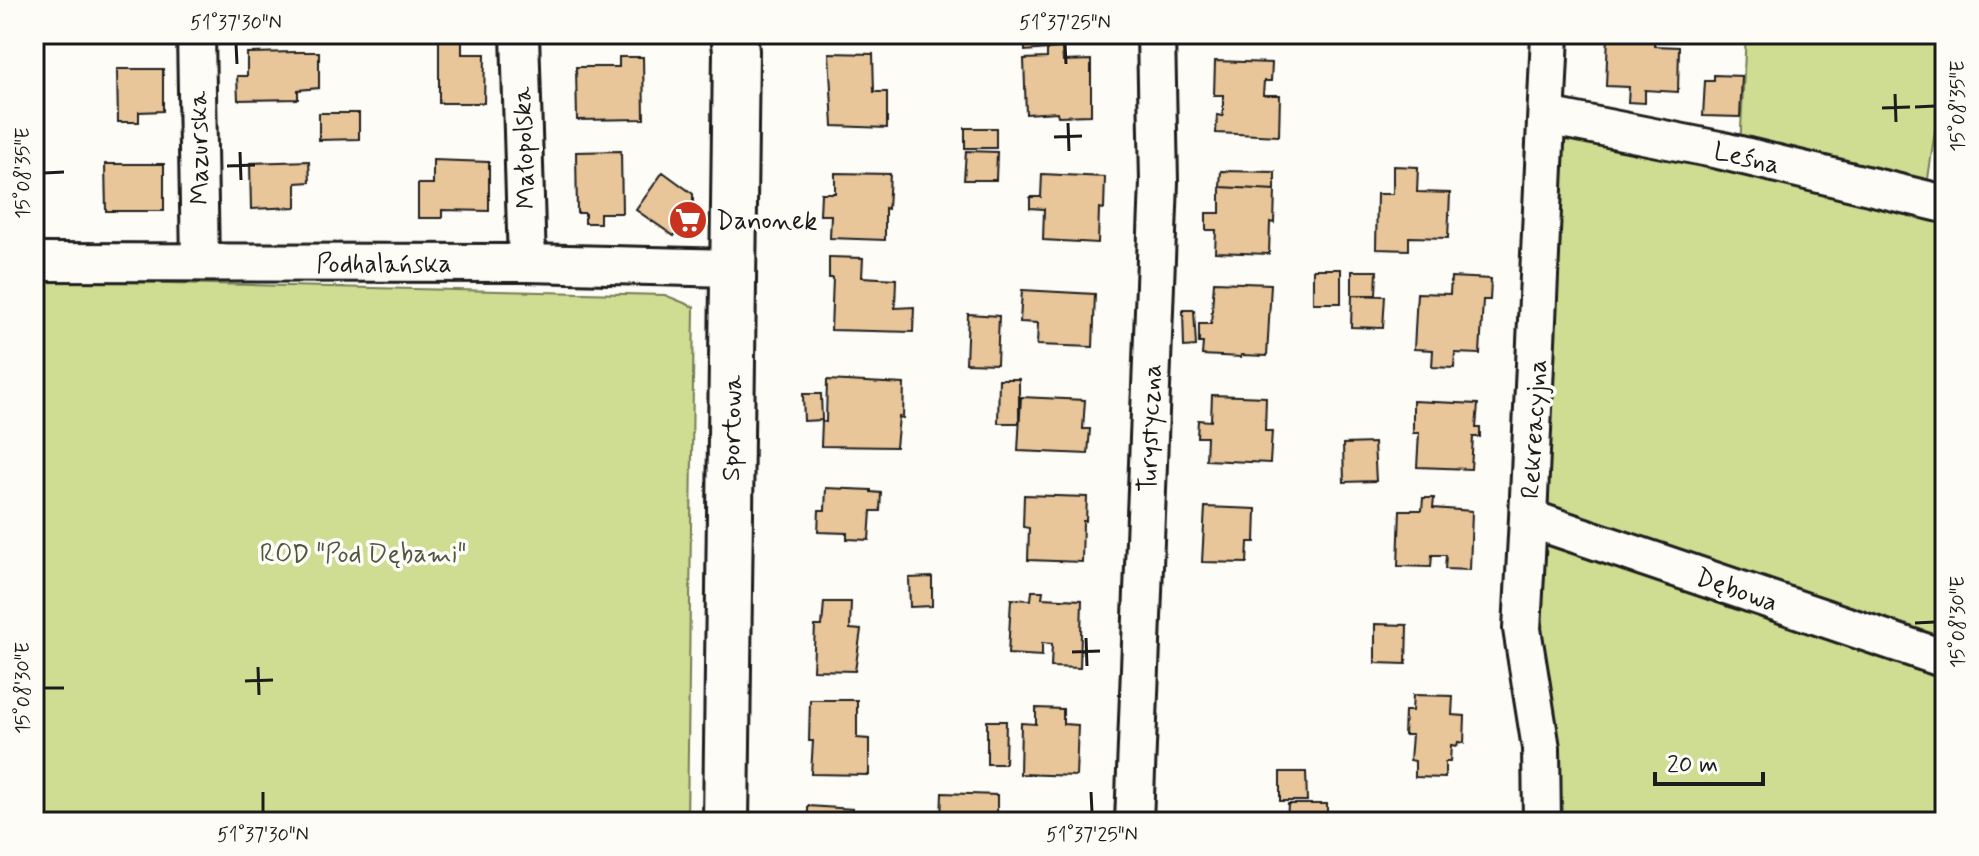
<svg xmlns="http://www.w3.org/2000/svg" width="1979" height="856" font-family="Mynerve,sans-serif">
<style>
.green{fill:#cedd91;stroke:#757c56;stroke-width:2}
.building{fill:#e9c69a;stroke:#1c1c1c;stroke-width:2}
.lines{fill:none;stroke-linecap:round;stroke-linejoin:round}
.minor-casing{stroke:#1c1c1c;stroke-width:42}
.tertiary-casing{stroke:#1c1c1c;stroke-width:50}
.minor{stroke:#fdfcf7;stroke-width:36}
.tertiary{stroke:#fdfcf7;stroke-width:44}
.ticks{fill:none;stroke:#1c1c1c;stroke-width:3}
.labels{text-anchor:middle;stroke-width:7;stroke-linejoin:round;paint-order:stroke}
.street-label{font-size:26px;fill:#1c1c1c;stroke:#fdfcf7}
.poi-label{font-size:26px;fill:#1c1c1c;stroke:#fdfcf7;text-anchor:start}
.park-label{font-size:26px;fill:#51563f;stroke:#fdfcf7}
.neatline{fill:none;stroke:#1c1c1c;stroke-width:3}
.ticks-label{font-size:20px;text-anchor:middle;fill:#1c1c1c}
</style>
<rect width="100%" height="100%" fill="#fdfcf7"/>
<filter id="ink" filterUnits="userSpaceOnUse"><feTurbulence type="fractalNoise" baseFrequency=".0125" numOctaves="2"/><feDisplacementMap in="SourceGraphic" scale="16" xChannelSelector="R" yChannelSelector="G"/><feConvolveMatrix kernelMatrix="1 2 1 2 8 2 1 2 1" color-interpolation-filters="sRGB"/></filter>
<g filter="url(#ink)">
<path class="green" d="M1746 34H1945V61L1926 193 1740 147Z
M1547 116 1945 201V822H1542L1522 629Z
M34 282H125L665 295 694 307 687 822H34Z"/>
<path class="building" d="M1047 34 1048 49 1025 51V35Z
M1608 34H1654V46L1679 47 1678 92 1645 90V103L1628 102 1629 87 1606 86Z
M462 39V54H485L484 103H439V40Z
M1062 48 1063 61 1091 60V115L1058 116 1057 112 1026 114 1024 59 1047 58V49Z
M299 52H319V88L298 90V99L238 100 237 76H247V53Z
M829 53 873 54 874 92H887V128L833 126Z
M619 57H643L644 119 577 120 576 67H619Z
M1215 61 1272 63 1271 81H1264L1263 95H1280L1279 136 1216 133 1217 115 1223 116V95H1214Z
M117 69H163V111L139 112V122H118Z
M1714 75 1742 76 1740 117 1703 116 1705 81H1714Z
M319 113H359V139L319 140Z
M965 128H996V148H965Z
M621 151 622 213H600V223H585V213H577L576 152Z
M966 151 997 152 996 180H964Z
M433 160 489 162V211L442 210V218H418V184H433Z
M309 161 310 182 296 183V207L251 209 250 163Z
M105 164H164V211H106Z
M1393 166 1418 167 1417 192 1450 193 1448 238 1409 237V250L1376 249 1377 194H1393Z
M1221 171 1275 172V190L1220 187Z
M663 172 693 194V208L674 236 636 210Z
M835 173 890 174 888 209 885 208V240L830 238 831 215H820L821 193H835Z
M1042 174 1105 177 1104 209 1099 208 1098 243 1043 240 1044 209 1030 208V197H1041Z
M1220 187 1275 190 1274 223 1270 222 1269 254 1215 252 1216 230H1206V213H1220Z
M829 257 863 258 862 277 896 279 895 308 914 307 913 332 831 330 833 278H829Z
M1313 269H1341V303H1313Z
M1352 271H1377L1376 295H1352Z
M1451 277 1491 279 1490 300H1483L1480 354 1455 353 1454 368 1432 367 1433 350 1414 349 1417 293 1450 294Z
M1214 282 1271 284 1267 356 1241 355V357L1202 355 1203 343H1199V324H1211Z
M1022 290 1095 294 1093 347 1037 345 1038 323 1020 322Z
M1352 295 1385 296 1383 328 1351 327Z
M1183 310H1194L1196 346 1184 347Z
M968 314 999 316 997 364 966 363Z
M999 379H1019V423H998Z
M827 380 904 384 903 418 899 417 896 447 821 446 822 421 826 422Z
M803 394H821L822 420 804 421Z
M1212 395 1266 397 1265 431H1272L1270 463 1206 460 1207 437H1197L1198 420 1211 421Z
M1021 397 1085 400 1083 429H1090L1088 454 1018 451Z
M1413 401 1478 404 1476 428H1480V437H1473L1471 469 1417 467 1419 433H1413Z
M1374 443 1376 481 1344 482 1343 444Z
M826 488 871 490V492L881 493 880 511H871L869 540 847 539V533L818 532 819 510H825Z
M1024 495 1087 497 1086 521H1083L1082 562 1028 560 1029 528 1023 527Z
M1423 498H1434L1433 508 1472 511 1470 570 1445 569 1446 555H1432L1431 567 1398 566 1400 510H1422Z
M1205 507 1256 509 1255 542H1248L1247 563 1202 562Z
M932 577V606L910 607 909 578Z
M1032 591H1043L1042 598 1082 600 1080 668 1051 667 1052 644 1042 643V656L1008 654 1011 599 1031 600Z
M824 602H851L850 629 861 630 855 671 813 670 815 626H822Z
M1375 624 1407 625 1406 664 1375 663Z
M1413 695 1453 696 1452 715 1465 716 1464 743 1458 742 1457 746 1451 745 1450 762H1445V778L1415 777V761L1410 760 1412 735H1404L1405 711H1412Z
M810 700H857V738L869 739V775L811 774 813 741H809Z
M1036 708 1063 709V724L1078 725 1076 776 1020 774 1021 723 1036 724Z
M987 721H1006L1005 764H987Z
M1280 772H1306L1307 801H1280Z
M942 793 997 795V818L994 822H941Z
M1288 804H1327V822H1287Z
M808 806 853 809 852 822H808Z
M1192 817 1250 820V822H1192Z"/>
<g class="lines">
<defs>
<path id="minor" d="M196 34 200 262
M520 34 527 263
M1547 116 1719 150 1945 204
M34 262 527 263 733 268
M1528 518 1945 659
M1134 822 1159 182 1156 34
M1542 822 1541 748 1522 629 1528 518 1550 34"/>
<path id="tertiary" d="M726 822 736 51 734 34"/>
</defs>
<use href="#minor" class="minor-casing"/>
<use href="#tertiary" class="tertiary-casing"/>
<use href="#minor" class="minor"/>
<use href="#tertiary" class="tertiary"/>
</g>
</g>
<path class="ticks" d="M236 44 237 64M1065 44 1066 64M1895 94 1896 122M1915 107 1935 106M1882 108 1910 107M1068 123 1069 151M1054 137 1082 136M240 152 241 180M227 166 255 165M44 173 64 172M1915 623 1935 622M1086 638 1087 666M1072 652 1100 651M258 667 259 695M245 681 273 680M44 688H64M263 792V812M1091 792 1092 812"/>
<defs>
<symbol id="supermarket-disc" viewBox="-11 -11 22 22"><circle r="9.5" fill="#c8321e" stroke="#fdfcf7"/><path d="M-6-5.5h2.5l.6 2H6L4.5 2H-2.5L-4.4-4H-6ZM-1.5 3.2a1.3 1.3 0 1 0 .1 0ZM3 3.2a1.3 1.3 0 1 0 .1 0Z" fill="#fff"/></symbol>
</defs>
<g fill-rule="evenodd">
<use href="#supermarket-disc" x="666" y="198" width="44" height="44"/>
</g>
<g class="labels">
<g class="street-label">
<text transform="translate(198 148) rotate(-91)" y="9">Mazurska</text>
<text transform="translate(523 148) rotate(-92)" y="9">Małopolska</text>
<text transform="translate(1747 157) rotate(13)" y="9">Leśna</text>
<text x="384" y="272">Podhalańska</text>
<text transform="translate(731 428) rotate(-89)" y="9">Sportowa</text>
<text transform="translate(1149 428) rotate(-88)" y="9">Turystyczna</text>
<text transform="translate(1533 429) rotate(-87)" y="9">Rekreacyjna</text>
<text transform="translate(1737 589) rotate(19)" y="9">Dębowa</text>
</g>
<g class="poi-label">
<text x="716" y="229">Danonek</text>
</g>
<g class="park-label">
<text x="363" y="562">ROD "Pod Dębami"</text>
</g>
</g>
<rect width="1979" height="856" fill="none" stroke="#fdfcf7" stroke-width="88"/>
<path d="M1655 772v12h108v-12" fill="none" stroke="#1c1c1c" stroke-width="4"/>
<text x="1667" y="772" font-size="24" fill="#1c1c1c" stroke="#fdfcf7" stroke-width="6" paint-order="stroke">20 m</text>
<rect x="44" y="44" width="1891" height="768" class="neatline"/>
<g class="ticks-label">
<text x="236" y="29">51°37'30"N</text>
<text x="1065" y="29">51°37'25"N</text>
<text transform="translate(1957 106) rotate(-90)" y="7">15°08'35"E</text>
<text transform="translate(22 173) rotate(-90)" y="7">15°08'35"E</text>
<text transform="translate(1957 622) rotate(-90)" y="7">15°08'30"E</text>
<text transform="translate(22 688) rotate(-90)" y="7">15°08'30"E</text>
<text x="263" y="841">51°37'30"N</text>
<text x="1092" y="841">51°37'25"N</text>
</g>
</svg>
